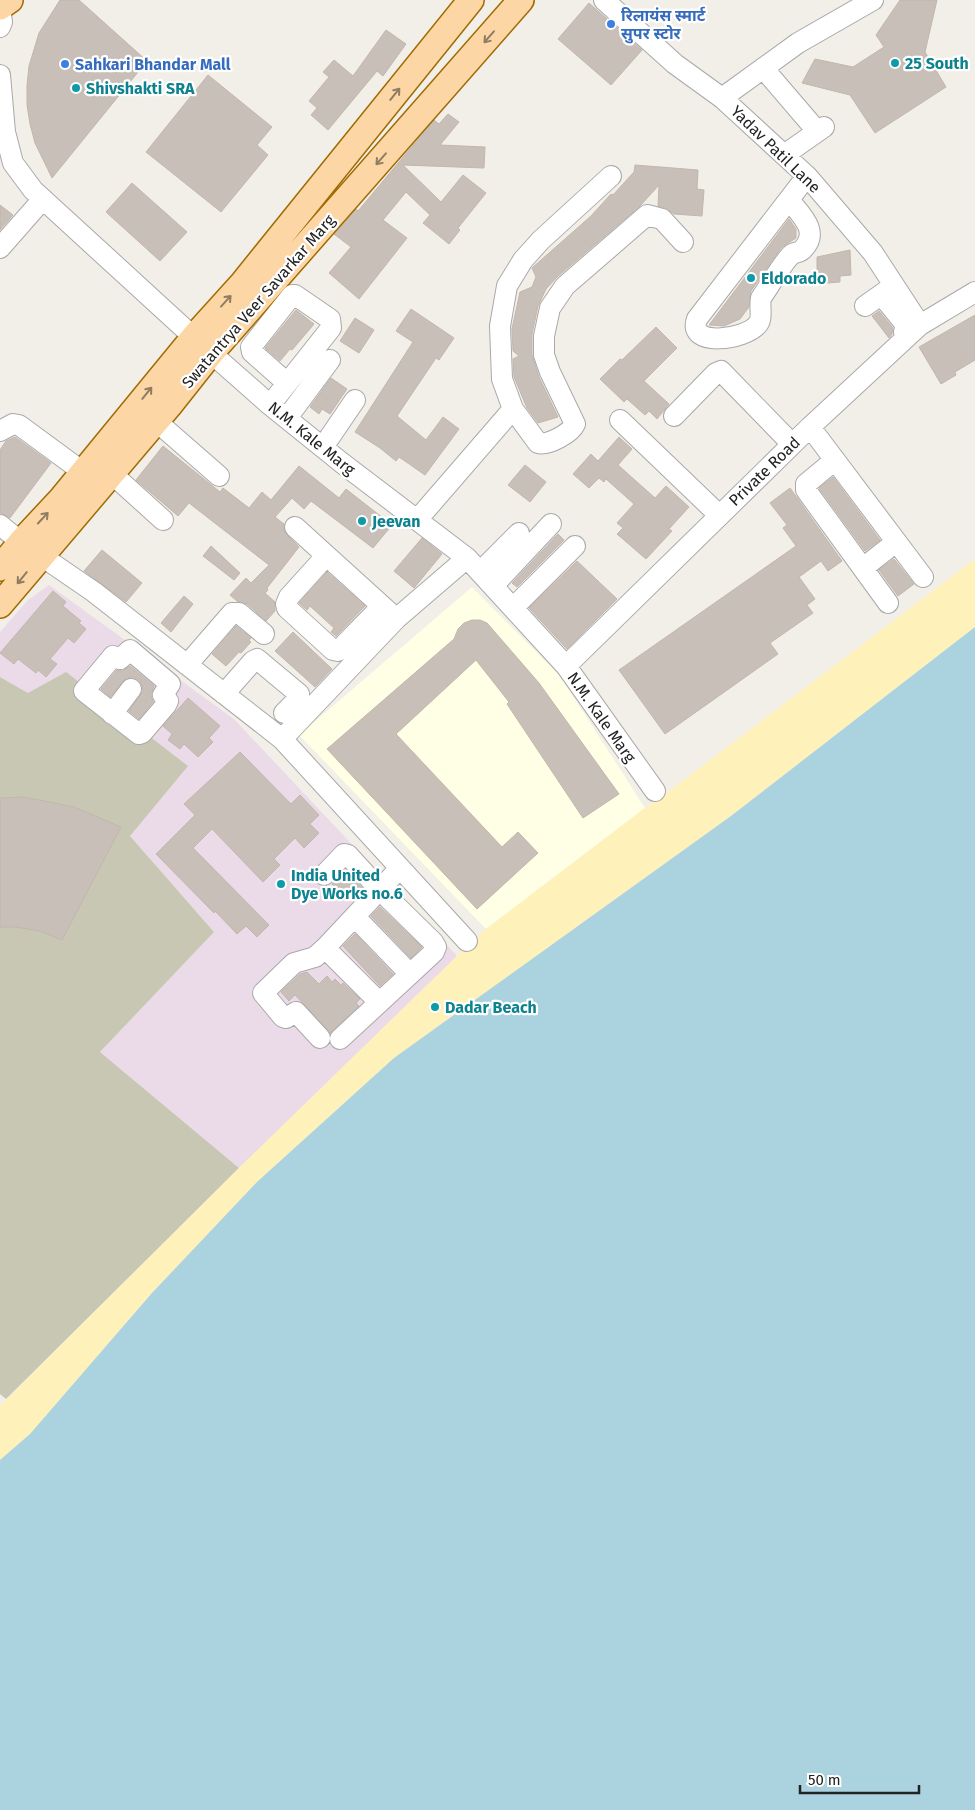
<svg xmlns="http://www.w3.org/2000/svg" width="975" height="1810" font-family="'Fira Sans','Noto Sans Devanagari',sans-serif">
<style>
.industrial{fill:#ebdbe8}
.education{fill:#ffffe5}
.construction{fill:#c7c7b4}
.sand{fill:#fff1ba}
.water{fill:#aad3df}
.building{fill:#c7bfb8;stroke:#c4b6ab}
.lines{fill:none;stroke-linecap:round;stroke-linejoin:round}
.minor-casing{stroke:#a9a9a9;stroke-width:22}
.major-casing{stroke:#a06b00;stroke-width:28}
.minor{stroke:#fff;stroke-width:20}
.major{stroke:#fcd6a4;stroke-width:25}
.oneway{stroke:#8f7c63}
.shop-dot{fill:#3f7fe0;stroke:#fff;stroke-width:2}
.culture-dot{fill:#0f9aa8;stroke:#fff;stroke-width:2}
.labels{text-anchor:middle;stroke-width:4.5;stroke-linejoin:round;paint-order:stroke}
.shop-label{font-size:16px;font-weight:bold;fill:#366cbe;stroke:#fff;text-anchor:start}
.culture-label{font-size:16px;font-weight:bold;fill:#0d838f;stroke:#fff;text-anchor:start}
.street-label{font-size:16px;fill:#222;stroke:#fff}
</style>
<rect width="100%" height="100%" fill="#f2efe9"/>
<path class="industrial" d="M49 585 234 719 457 956 239 1168 100 1052 214 932 130 836 28 693 0 677V632L28 600Z"/>
<path class="education" d="M472 587 560 676 645 808 486 929 299 735Z"/>
<path class="construction" d="M66 672 188 766 130 836 214 932 100 1052 239 1168 6 1399 0 1394V677L28 693Z"/>
<path class="sand" d="M975 559V627L731 816 394 1058 257 1182 152 1293 30 1434 0 1460V1406L239 1168 457 956 486 929 645 808 660 798Z"/>
<path class="water" d="M975 627V1810H0V1460L30 1434 152 1293 257 1182 394 1058 731 816Z"/>
<path class="building" d="M60 0H79L147 61 52 178 35 143 30 124 27 105V85L29 66 39 33Z
M900 0H937L925 52 946 87 875 133 850 95 802 83 815 59 853 67 884 47 876 35Z
M589 3 642 50 611 85 558 39Z
M386 30 406 44 383 76 377 71 328 130 311 115 317 108 309 101 329 77 323 72 334 60 353 76Z
M208 75 272 127 257 145 268 155 221 212 146 152Z
M448 114 459 122 440 145 485 147 484 168 403 165 441 202 463 175 486 193 458 228 460 230 449 244 423 223 430 215 406 192 383 220 407 238 359 299 329 273 351 247 334 234 356 209 358 211 434 120 439 124Z
M635 165 698 170 697 189 704 190 702 216 674 214 666 208 658 206 659 185 640 206 557 277 546 289 538 306 532 334V355L539 377 558 417 538 423 527 408 514 377 513 359 519 356 513 351 512 329 520 292 532 287 536 277 532 268 591 216 611 194 613 195 634 172Z
M132 183 187 232 160 261 106 212Z
M0 205 13 215 0 230Z
M789 219 796 229V238L782 247 771 262 751 291 749 307 740 319 724 326 709 325Z
M850 250 851 275 840 276V282L803 285 817 273V257Z
M411 309 454 338 439 360 436 358 397 416 426 440 443 417 459 429 425 475 399 457 396 461 380 448 355 432 413 342 396 331Z
M296 310 314 324 292 350 290 349 280 361 265 348Z
M879 311 893 328 892 334 889 338 872 316Z
M975 315V360L955 372 956 375 941 384 919 347Z
M355 318 374 330 359 353 340 341Z
M656 327 677 348 644 381 669 404 657 419 649 411 645 415 627 399 624 402 600 379 620 359 622 360Z
M331 378 347 389 330 414 322 409 319 414 310 407Z
M15 437 51 463 10 518 0 513V450L6 441Z
M619 437 632 449 618 465 655 498 666 486 689 507 669 529 672 531 646 559 617 534 623 528 617 523 634 504 606 479 604 482 599 478 589 488 573 474 591 454 598 461Z
M163 446 220 492 223 488 249 508 262 492 271 500 299 466 339 498 346 489 392 525 373 548 311 501 304 509 292 498 275 517 284 524V530L287 535 299 547 267 588 268 590 265 593 275 602V611L266 621 247 604 237 601 230 595 246 578 251 583 269 565 189 503 178 516 136 480Z
M525 465 546 482 530 502 508 485Z
M833 477 880 540 865 551 819 488Z
M790 488 842 561 828 571 821 561 799 577 815 599 807 605 813 613 770 643 778 654 665 734 619 670 796 546 783 528 787 525 770 503Z
M558 534 564 540 517 587 512 583Z
M422 538 442 554 414 588 394 571Z
M211 546 240 573 234 580 203 556Z
M102 550 142 583 126 602 84 571Z
M894 559 914 584 898 596 879 570Z
M577 561 617 599 567 649 529 608Z
M327 572 365 606 336 636 331 632 334 628 310 606 307 610 299 603Z
M53 591 66 602 63 606 81 621 79 623 86 629 74 643 68 638 50 659 57 664 46 677 38 670 36 673 18 659 14 664 0 653Z
M184 596 193 604 171 632 161 623Z
M472 620H480L487 623 539 683 619 794 583 818 507 704 509 702 476 660 396 734 502 847 518 832 538 853 477 909 327 749 454 639 458 629 464 623Z
M236 626 251 638 249 640 251 642 241 653 239 652 226 666 212 654Z
M293 632 332 669 315 687 275 651Z
M130 666 154 686 151 695 153 702 139 719 129 711 143 691 142 685 139 680 132 677 126 678 110 697 101 689 117 670 122 671Z
M188 698 220 726 209 738 213 742 198 757 184 744 180 749 168 740 172 734 163 726Z
M240 752 291 804 300 795 319 815 310 824 319 833 304 848 295 838 274 859 280 865 263 882 212 829 193 848 269 925 257 937 246 926 237 934 215 911 214 913 156 854 195 815 184 804Z
M24 797 74 807 121 827 62 940 40 931 16 927H0V798Z
M345 870 364 890 353 901 342 890 341 892 332 884Z
M380 907 422 947 411 958 371 916Z
M355 934 393 974 380 986 343 946Z
M307 972 319 984 327 976 332 982 335 979 341 985 343 983 360 999 356 1003 359 1006 330 1033 295 995 289 1001 281 992 300 974Z"/>
<g class="lines">
<defs>
<path id="minor" d="M604 0 675 64 722 98 807 176 873 253 920 325
M0 7 2 22 0 27
M763 68 817 131
M0 75 5 132 13 163 33 190 211 353 270 405 342 463 467 558 566 666 655 791
M722 98 798 43 873 0
M784 155 824 127
M789 200C801 215 821 232 802 250 799 253 794 252 791 255 784 261 768 288 761 298 759 306 763 318 758 324 746 340 686 348 697 319L807 176
M0 248 43 199
M884 298 906 325 904 332
M865 306 892 287
M270 405 331 328 330 319 295 295H292L251 347 252 352 287 383
M513 409 538 443C548 446 571 433 575 424L550 372 544 355V336L550 308 565 286 647 215 662 219 683 242
M674 416 716 373 721 371 792 444
M287 418 330 360
M620 420 719 515
M156 421 219 476
M810 427 923 577
M0 431 13 424 19 425 83 472
M323 447 355 400
M835 460 806 484V490L888 603
M111 473 163 520
M417 520 513 409 502 379 500 326 507 286 523 260 541 240 611 176
M0 525 21 542 94 592 282 739 467 941
M295 527 391 614
M326 556 289 597 286 604 287 608 333 650 338 651 382 606
M863 568 896 542
M480 572 519 533
M493 586 551 524
M513 608 575 546
M130 650 170 684 163 695 168 701 166 705 142 733 139 734 84 691 113 656 120 659Z
M187 665 232 613H239L264 634
M566 666 810 427 920 325 975 292
M224 694 253 661 257 659 299 694V698L284 713
M112 714 131 689
M282 739 396 619 467 558
M324 875 344 854 348 855 380 890 433 942 436 947 434 952 340 1039
M355 917 410 974
M325 948 379 1002
M320 1038 296 1012 286 1018 283 1017 263 993 294 963 315 957 325 948 400 868"/>
<path id="major" d="M0 7 10 0
M0 568 21 542 62 498 194 337 241 285 471 0
M0 605 169 406 211 353 521 0"/>
</defs>
<use href="#minor" class="minor-casing"/>
<use href="#major" class="major-casing"/>
<use href="#minor" class="minor"/>
<use href="#major" class="major"/>
</g>
<defs><path id="oneway-shaft" d="M-6 0H5M1.5-3L5.5 0L1.5 3" fill="none" stroke-width="1.6" stroke-linecap="round" stroke-linejoin="round" transform="scale(1.25)"/></defs>
<g class="oneway">
<use href="#oneway-shaft" transform="translate(489 37) rotate(131)"/>
<use href="#oneway-shaft" transform="translate(395 94) rotate(-51)"/>
<use href="#oneway-shaft" transform="translate(381 159) rotate(131)"/>
<use href="#oneway-shaft" transform="translate(226 301) rotate(-48)"/>
<use href="#oneway-shaft" transform="translate(147 393) rotate(-51)"/>
<use href="#oneway-shaft" transform="translate(43 518) rotate(-47)"/>
<use href="#oneway-shaft" transform="translate(22 578) rotate(129)"/>
</g>
<g class="shop-dot">
<circle cx="611" cy="24" r="5"/>
<circle cx="65" cy="64" r="5"/>
</g>
<g class="culture-dot">
<circle cx="895" cy="63" r="5"/>
<circle cx="76" cy="88" r="5"/>
<circle cx="751" cy="278" r="5"/>
<circle cx="362" cy="521" r="5"/>
<circle cx="281" cy="884" r="5"/>
<circle cx="435" cy="1007" r="5"/>
</g>
<g class="labels">
<g class="shop-label">
<text x="621" y="21">रिलायंस स्मार्ट<tspan x="621" dy="18">सुपर स्टोर</tspan></text>
<text x="75" y="70">Sahkari Bhandar Mall</text>
</g>
<g class="culture-label">
<text x="905" y="69">25 South</text>
<text x="86" y="94">Shivshakti SRA</text>
<text x="761" y="284">Eldorado</text>
<text x="372" y="527">Jeevan</text>
<text x="291" y="881">India United<tspan x="291" dy="18">Dye Works no.6</tspan></text>
<text x="445" y="1013">Dadar Beach</text>
</g>
<g class="street-label">
<text transform="translate(776 149) rotate(44)" y="6">Yadav Patil Lane</text>
<text transform="translate(258 301) rotate(-49)" y="6">Swatantrya Veer Savarkar Marg</text>
<text transform="translate(312 438) rotate(39)" y="6">N.M. Kale Marg</text>
<text transform="translate(764 471) rotate(-44)" y="6">Private Road</text>
<text transform="translate(602 717) rotate(55)" y="6">N.M. Kale Marg</text>
</g>
</g>
<path d="M800 1785v8h119v-8" fill="none" stroke="#222222" stroke-width="2.5"/>
<text x="808" y="1785" font-size="15" fill="#222222" stroke="#ffffff" stroke-width="4" paint-order="stroke">50 m</text>
</svg>
